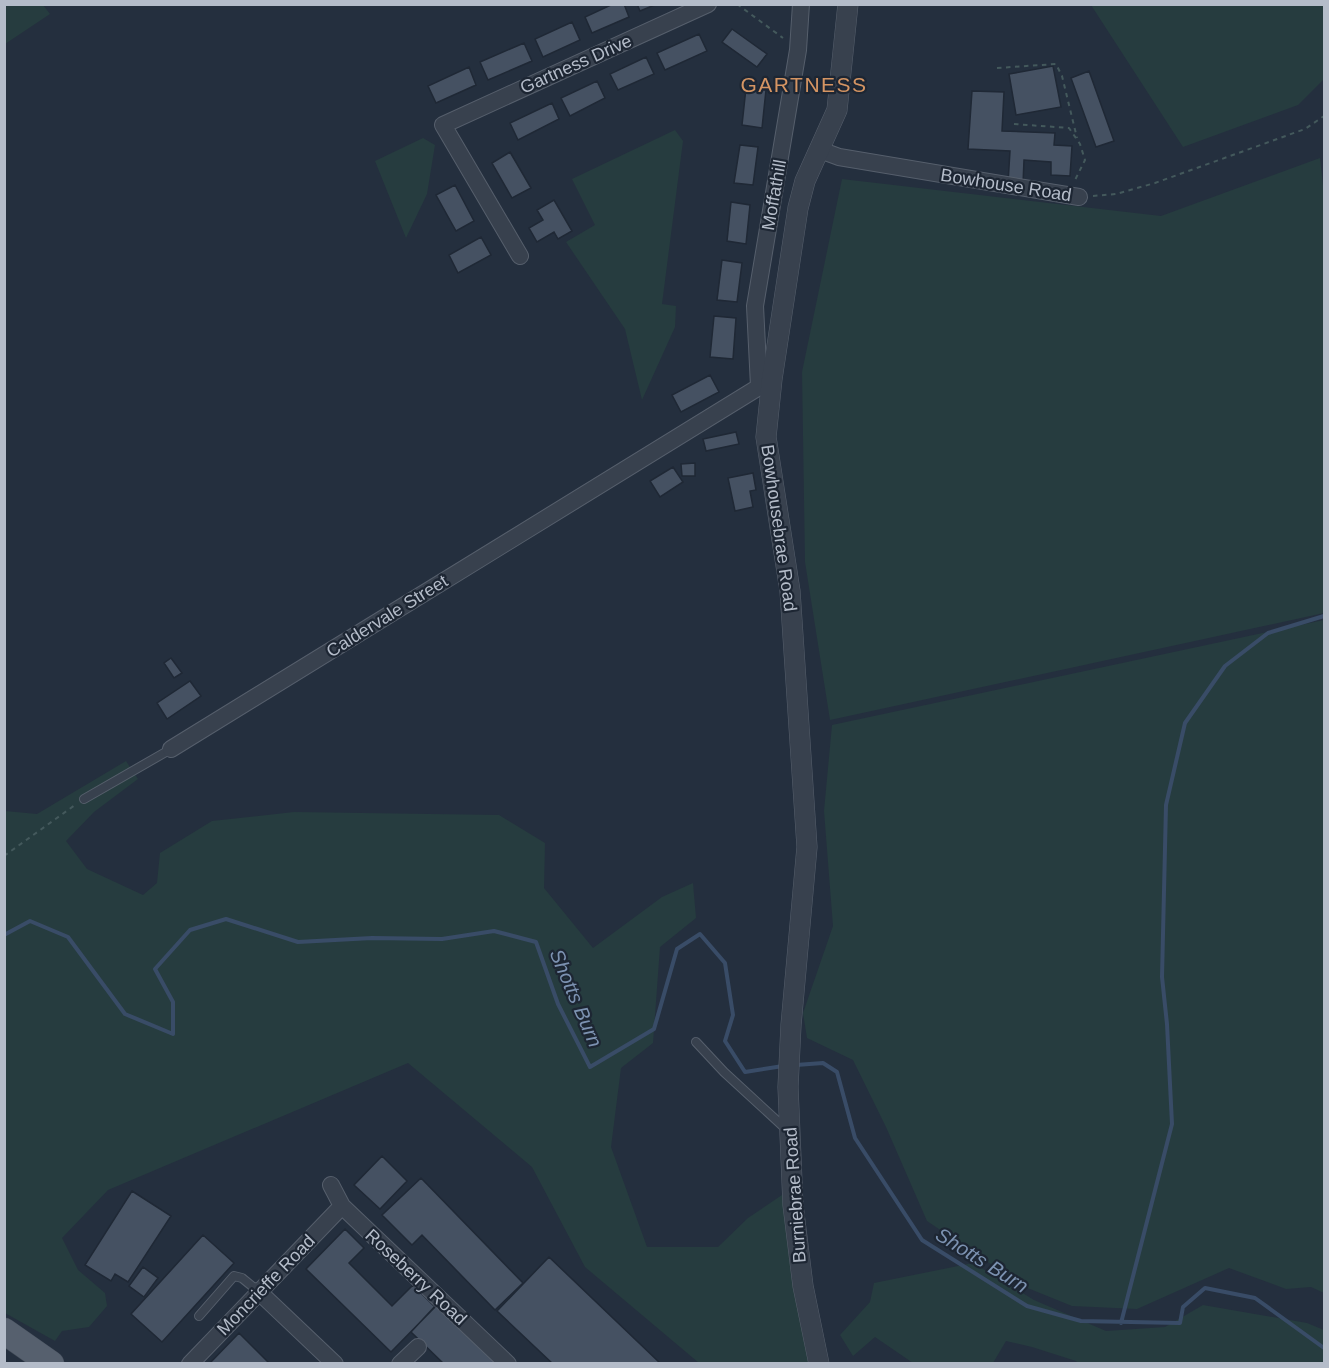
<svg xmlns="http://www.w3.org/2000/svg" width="1329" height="1368" font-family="Helvetica,sans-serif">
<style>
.green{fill:#263c3f}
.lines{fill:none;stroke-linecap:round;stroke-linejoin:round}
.stream{stroke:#394c67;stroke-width:4}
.building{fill:#455162;stroke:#1f2835;stroke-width:1.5}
.service-casing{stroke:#565f6c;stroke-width:10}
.minor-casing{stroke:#565f6c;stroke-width:18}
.tertiary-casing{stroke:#565f6c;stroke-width:21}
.primary-casing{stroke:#414a57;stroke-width:27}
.path{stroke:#44595c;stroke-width:2;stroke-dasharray:4.5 4.5;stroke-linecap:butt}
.service{stroke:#38414e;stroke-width:8}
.minor{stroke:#38414e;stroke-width:16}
.tertiary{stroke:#38414e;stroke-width:20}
.primary{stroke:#56606e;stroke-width:26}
.labels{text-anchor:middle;stroke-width:4.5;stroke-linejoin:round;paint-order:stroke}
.street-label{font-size:18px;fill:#b4bcc9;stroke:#1d2633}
.water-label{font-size:20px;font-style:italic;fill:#7c92b1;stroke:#1d2633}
.quarter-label{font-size:21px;letter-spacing:1.5px;fill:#d59563;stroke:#1d2633}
</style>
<rect width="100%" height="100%" fill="#242f3e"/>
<path class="green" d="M5 4 43 5 50 14 5 44Z
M1091 5H1324V79L1298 105 1183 147Z
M675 130 683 141 662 304 676 306 675 327 642 400 625 329 566 242 595 225 572 179Z
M423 138 435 145 427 194 406 238 375 161Z
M1320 158 1324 194V613L830 720 805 562 802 372 842 179 1161 216Z
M1324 620V1293L1311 1287 1286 1289 1229 1268 1137 1309 1072 1306 1025 1287 927 1221 886 1127 853 1060 807 1038 803 1013 833 926 824 811 832 725Z
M126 761 138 779 94 812 66 841 87 869 143 895 157 883 160 853 212 821 294 812 499 815 545 843 544 888 593 948 662 897 693 883 696 918 660 947 653 1043 621 1068 611 1147 647 1247H718L748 1218 782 1195 813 1363H699L585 1267 532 1167 408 1063 108 1190 62 1238 78 1270 105 1293 107 1306 89 1327 62 1331 55 1341 5 1313V811L37 814Z
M973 1263 1034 1300 1106 1331 1165 1327 1203 1305 1307 1323 1324 1330V1363H1078L1076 1361 1032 1347 1006 1341 993 1363H913L875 1337 853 1356 840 1335 870 1302 874 1283Z"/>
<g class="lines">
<path class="stream" d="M4 935 30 921 68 937 125 1014 173 1034V1002L155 969 190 930 226 919 298 942 372 938 442 939 494 931 536 942 558 1004 590 1067 654 1029 677 949 700 934 725 963 733 1015 725 1041 745 1072 783 1066
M796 1065 823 1063 837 1072 855 1138 922 1240 1027 1306 1081 1321 1180 1323 1183 1307 1205 1288 1255 1298 1324 1348
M1121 1323 1172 1124 1167 1024 1162 977 1166 805 1185 723 1225 666 1268 633 1324 616"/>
</g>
<path class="building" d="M613 4H624L629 17 592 33 585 17Z
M637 4H657L640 11Z
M572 22 580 40 543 57 535 39Z
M732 29 767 54 757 67 722 42Z
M699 34 707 51 665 70 657 53Z
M524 43 532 61 488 80 480 62Z
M646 57 654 74 618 90 610 74Z
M1053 66 1061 107 1016 115 1009 74Z
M469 67 476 85 436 103 428 86Z
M1089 71 1114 141 1096 147 1071 78Z
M597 81 605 98 570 116 561 98Z
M746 88 766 90 762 128 742 125Z
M972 91 1004 92 1002 131 1055 133 1054 145 1072 146 1070 176 1051 175V162L1024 160 1023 184 1008 183 1010 151 968 149Z
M552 103 559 119 518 140 510 123Z
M740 145 758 147 753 185 734 183Z
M510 152 531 188 512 198 492 163Z
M455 185 474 221 456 231 436 195Z
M554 200 572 231 558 239 554 232 537 242 529 228 543 220 537 210Z
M731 202 750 205 746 244 727 241Z
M481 237 491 255 458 273 449 255Z
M722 260 742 263 737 302 717 300Z
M714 316 736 318 733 359 710 357Z
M710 375 719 392 681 412 672 395Z
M736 432 739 444 706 451 703 439Z
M695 463V476H682L681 464Z
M673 467 683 482 660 497 650 481Z
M753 473 756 490 750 491 753 507 735 511 728 478Z
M171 658 182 673 174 678 164 663Z
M190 681 201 696 167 719 157 703Z
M382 1156 407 1181 380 1209 354 1185Z
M421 1178 523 1283 495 1310 422 1235 412 1245 382 1215Z
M132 1191 171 1216 128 1282 115 1274 111 1281 85 1265Z
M345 1229 364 1248 349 1263 392 1306 413 1285 435 1307 391 1352 306 1269Z
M203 1235 234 1263 162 1342 131 1314Z
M549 1257 661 1364H553L497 1311Z
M143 1267 158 1278 144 1297 129 1286Z
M437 1304 498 1364H444L411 1332Z
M239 1333 270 1364H209Z"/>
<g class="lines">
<defs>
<path id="service" d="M84 799 171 749
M696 1042 724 1072 786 1129
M199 1316 234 1276 242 1278 258 1291"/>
<path id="minor" d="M820 150 839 157 1079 197
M520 256 443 125 708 4
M759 386 755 306 798 50 801 4
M171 749 772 379
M331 1185 342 1206 508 1364
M258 1291 335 1364
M190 1364 342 1206
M400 1364 418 1347"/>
<path id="tertiary" d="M819 1364 803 1286 793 1205 788 1087 791 1025 807 847 790 591 766 437 772 379 798 208 805 181 837 110 848 4"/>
<path id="primary" d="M4 1331 51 1364"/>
</defs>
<use href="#service" class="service-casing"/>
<use href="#minor" class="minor-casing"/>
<use href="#tertiary" class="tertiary-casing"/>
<use href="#primary" class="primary-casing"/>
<path class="path" d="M737 4 783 38
M997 68 1056 64 1062 76 1077 138
M1014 124 1069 128 1080 144 1085 160 1075 180
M1093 196 1116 194 1155 183 1305 129 1324 116
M4 856 75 805"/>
<use href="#service" class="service"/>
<use href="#minor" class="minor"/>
<use href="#tertiary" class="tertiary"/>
<use href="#primary" class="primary"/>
</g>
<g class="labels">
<g class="street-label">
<text transform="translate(576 64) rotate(-24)" y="6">Gartness Drive</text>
<text transform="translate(1006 185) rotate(9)" y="6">Bowhouse Road</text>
<text transform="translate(774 195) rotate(-80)" y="6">Moffathill</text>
<text transform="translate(779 528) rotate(82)" y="6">Bowhousebrae Road</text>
<text transform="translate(387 616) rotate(-32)" y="6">Caldervale Street</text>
<text transform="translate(795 1195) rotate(-94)" y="6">Burniebrae Road</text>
<text transform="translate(416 1277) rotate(43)" y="6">Roseberry Road</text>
<text transform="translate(266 1285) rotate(-46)" y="6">Moncrieffe Road</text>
</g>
<g class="water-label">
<text transform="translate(576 998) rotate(67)" y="7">Shotts Burn</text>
<text transform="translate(982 1260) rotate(32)" y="7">Shotts Burn</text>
</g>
<g class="quarter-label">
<text x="804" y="92">GARTNESS</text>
</g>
</g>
<rect width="1329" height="1368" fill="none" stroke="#b4bcc9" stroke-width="12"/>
</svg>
